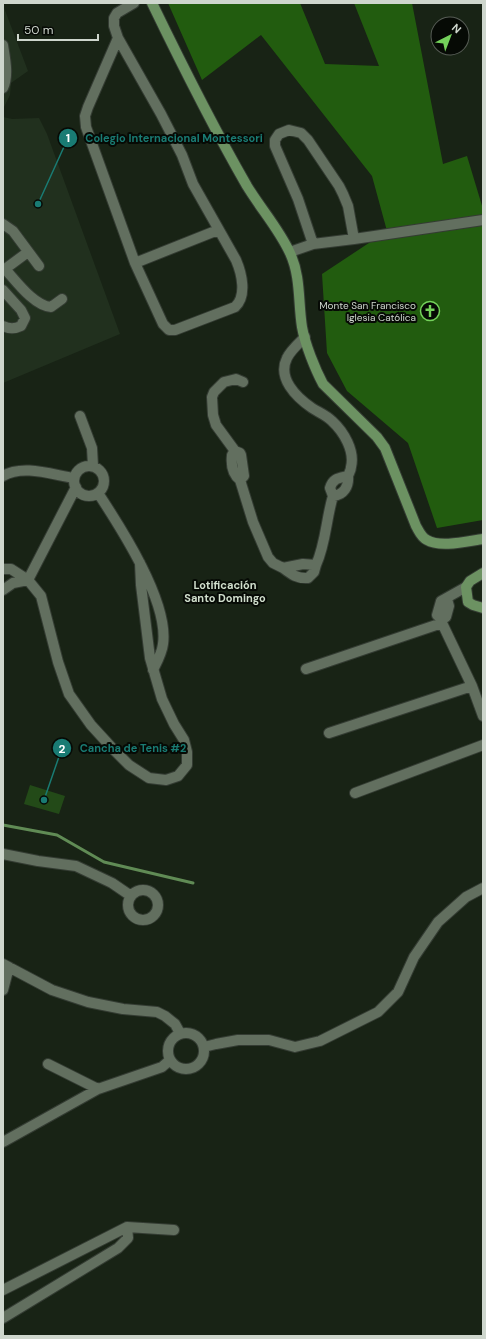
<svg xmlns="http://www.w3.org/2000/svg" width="486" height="1339" font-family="'DM Sans',sans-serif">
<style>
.built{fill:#21301e}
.green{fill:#234a18}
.forest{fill:#225c0f}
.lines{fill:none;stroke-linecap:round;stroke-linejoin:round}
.stream{stroke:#608b55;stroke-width:3}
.minor-casing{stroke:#343c33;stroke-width:12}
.major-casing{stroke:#343c33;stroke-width:12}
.minor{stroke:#626f5f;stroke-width:10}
.major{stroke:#6c9262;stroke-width:10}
.labels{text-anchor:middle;stroke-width:4;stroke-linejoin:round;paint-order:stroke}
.poi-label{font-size:10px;fill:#ced6cd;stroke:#060a05;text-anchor:end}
.neighbourhood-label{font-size:11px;font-weight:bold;fill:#d0decc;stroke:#060a05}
.leader{fill:none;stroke:#197b73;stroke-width:1.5}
.callout-dot{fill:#197b73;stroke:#060a05;stroke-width:1.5}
.mark-label{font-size:12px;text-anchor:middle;font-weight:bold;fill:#fff}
.callout-label{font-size:11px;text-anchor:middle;font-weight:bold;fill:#197b73;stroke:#060a05;stroke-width:4;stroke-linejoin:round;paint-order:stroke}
</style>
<rect width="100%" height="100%" fill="#182315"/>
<path class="built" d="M3 5 28 71 11 83 10 95 3 109Z
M3 117 12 119 39 118 47 134 120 334 3 383Z"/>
<path class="green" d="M30 785 65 796 59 814 24 804Z"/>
<path class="forest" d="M168 3H300L325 64 379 66 354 3H412L443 164 467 156 483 209V520L437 528 408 443 347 391 327 353 322 274 387 231 372 176 261 35 202 80Z"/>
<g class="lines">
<path class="stream" d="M3 825 57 835 104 862 193 883"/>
<defs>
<path id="minor" d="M118 38 88 107 85 116 86 127 135 263 163 324 169 330H175L235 307C247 296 242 274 236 260L193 184 182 155 161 114 118 38 114 26V18L117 13 134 3
M3 45C5 58 9 76 3 88
M3 224 13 231 39 266
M313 244 298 199 275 146V140L279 134 289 130 301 133 308 140 339 186 343 194 348 206 354 239
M28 252 5 269C16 281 34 306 51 307L62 299
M290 252 313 244 354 239 483 220
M135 263 218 230
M3 290 21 310 25 318 21 326C15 329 9 329 3 326
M305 337C300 342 290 351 287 358 277 378 296 397 312 408 318 412 326 415 332 421 344 432 355 451 351 467 351 470 349 473 348 476
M80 416 92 448 93 466
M235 451 232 455C231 464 232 474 240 480L244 476 241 455 240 453 235 451 216 425 213 415 212 397 214 392 224 382 236 379 243 382
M74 481a15 15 0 1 1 30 0a15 15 0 1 1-30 0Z
M3 476C23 464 53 475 74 478
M348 476C349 486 344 495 333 496L330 488C333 478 339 478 348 476Z
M240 480 253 522 268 557 273 563 283 568
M98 493C121 528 169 602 163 644 162 653 157 662 153 670
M303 564 316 565 314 572 308 578C297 579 291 574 283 568Z
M316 565C326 543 326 519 333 496
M3 569H11L28 580 41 596 58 662 69 694 91 725 113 749 129 765 149 778 166 780 178 776 187 765V752L184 740 174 724 162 699 150 658 141 585 140 563
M28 580 76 487
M3 590 13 583 28 580
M447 599 449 606 446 617 442 619V623L472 686 483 716
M442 619 437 615 441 601 466 587
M306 669 442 623
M329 733 472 686
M355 793 483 745
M3 854 38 861 76 866 112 883 131 896
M128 905a15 15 0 1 1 30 0a15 15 0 1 1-30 0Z
M3 964 52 990 88 1002 123 1009 157 1012 165 1016 175 1024 180 1033
M3 990 9 967
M168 1051a18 18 0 1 1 36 0a18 18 0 1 1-36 0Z
M204 1047 216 1044 238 1040H269L295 1047 320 1041 378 1012 398 992 414 957 438 922 466 897 483 888
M48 1064 98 1089
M3 1142 98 1089 162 1067 170 1060
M127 1227 174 1230
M3 1290 127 1227 128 1238 118 1248 3 1318"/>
<path id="major" d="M152 3C182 65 213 127 247 186 261 209 279 229 290 253 301 277 298 302 302 327 305 344 315 369 323 384L377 437 385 448 416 526C419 531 421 537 427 540 440 548 468 541 483 539
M483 573 470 581 466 587 468 602 473 605 483 608"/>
</defs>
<use href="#minor" class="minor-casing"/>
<use href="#major" class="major-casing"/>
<use href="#minor" class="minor"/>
<use href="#major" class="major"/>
</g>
<defs>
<symbol id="church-ring" viewBox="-11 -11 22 22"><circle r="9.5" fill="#060a05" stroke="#74d25b" stroke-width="1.5"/><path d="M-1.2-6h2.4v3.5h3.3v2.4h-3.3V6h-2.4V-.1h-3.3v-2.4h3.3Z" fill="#74d25b"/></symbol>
</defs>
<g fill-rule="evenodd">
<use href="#church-ring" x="419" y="300" width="22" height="22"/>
</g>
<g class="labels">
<g class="poi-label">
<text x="416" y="309">Monte San Francisco<tspan x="416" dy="12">Iglesia Católica</tspan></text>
</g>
<g class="neighbourhood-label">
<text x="225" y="589">Lotificación<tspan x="225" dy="13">Santo Domingo</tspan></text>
</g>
</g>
<path class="leader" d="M38 204L68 138M44 800L62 748"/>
<g class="callout-dot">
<circle cx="38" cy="204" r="4"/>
<circle cx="44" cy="800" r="4"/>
<circle cx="68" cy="138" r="10"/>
<circle cx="62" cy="748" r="10"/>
</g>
<g class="mark-label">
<text x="68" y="142">1</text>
<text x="62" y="753">2</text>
</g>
<g class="callout-label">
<text x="174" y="142">Colegio Internacional Montessori</text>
<text x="133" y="752">Cancha de Tenis #2</text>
</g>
<rect width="486" height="1339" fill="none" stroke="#ced6cd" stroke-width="8"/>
<g transform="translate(450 36) rotate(42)"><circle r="19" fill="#060a05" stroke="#565c55"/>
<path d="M0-3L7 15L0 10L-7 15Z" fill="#74d25b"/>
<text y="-6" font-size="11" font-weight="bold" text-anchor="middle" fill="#ced6cd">N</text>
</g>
<path d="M18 34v6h80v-6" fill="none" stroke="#ced6cd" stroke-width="2"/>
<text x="24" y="34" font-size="12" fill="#ced6cd" stroke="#060a05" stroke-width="3" paint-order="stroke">50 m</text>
</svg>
